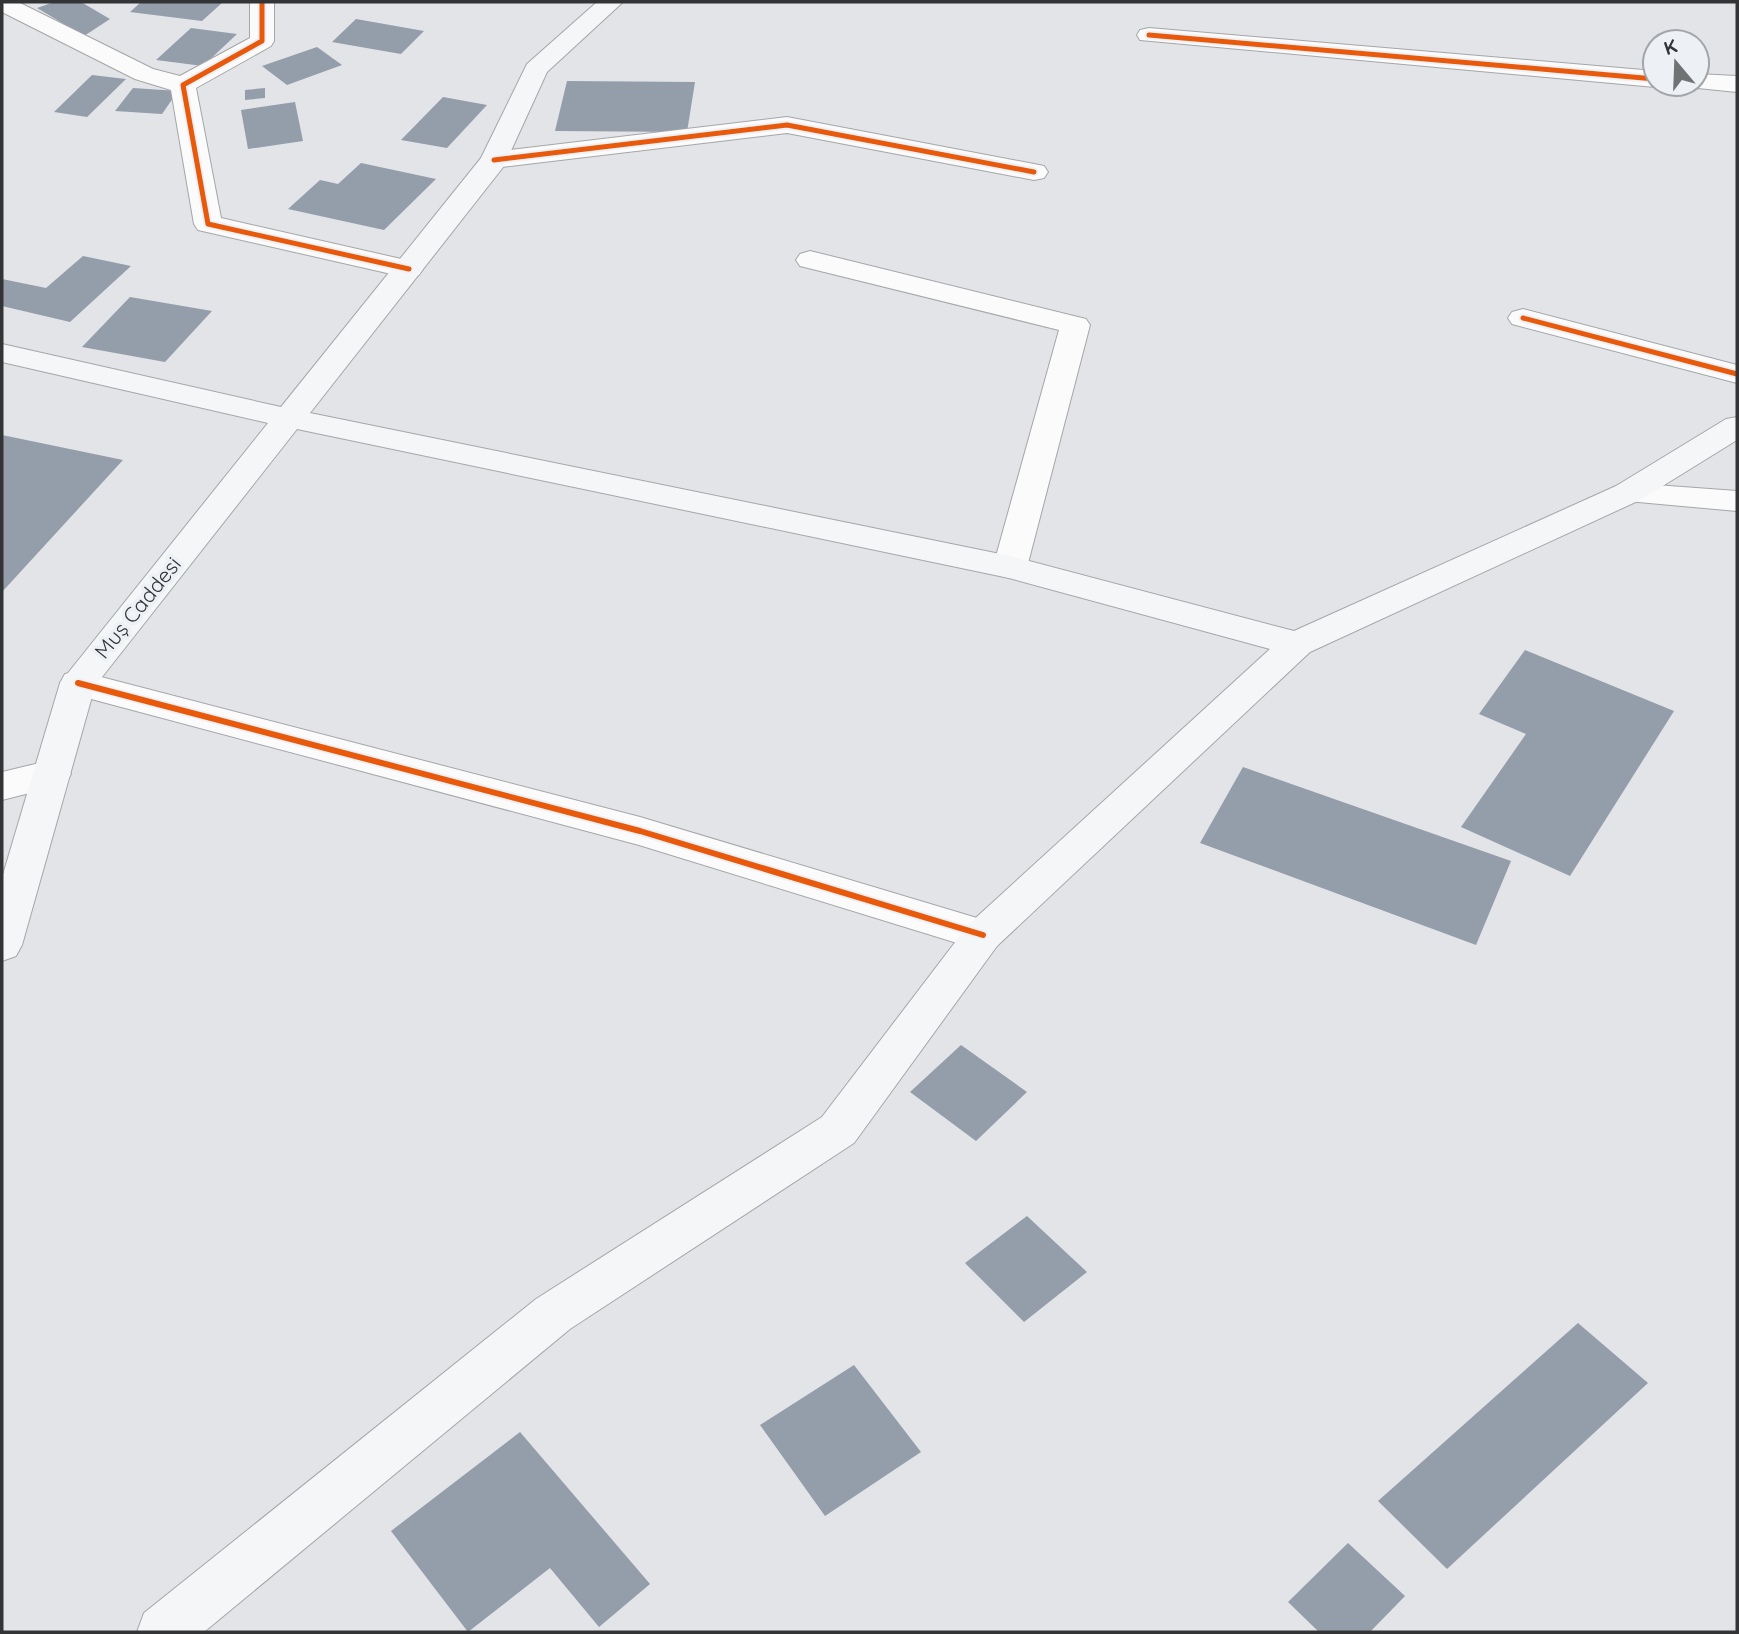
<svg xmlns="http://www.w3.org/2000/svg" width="1739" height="1634" font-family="Quicksand,sans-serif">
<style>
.building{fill:#949daa}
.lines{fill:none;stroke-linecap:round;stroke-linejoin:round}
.minor-casing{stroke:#a5a6a8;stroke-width:2}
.tertiary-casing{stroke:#a5a6a8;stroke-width:2}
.secondary-casing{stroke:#a5a6a8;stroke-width:2}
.minor{fill:#fbfbfb;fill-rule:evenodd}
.tertiary{fill:#fbfbfb;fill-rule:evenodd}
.secondary{fill:#f5f6f8;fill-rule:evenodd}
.cycleway-far1-casing{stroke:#edf1f6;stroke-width:9}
.cycleway-casing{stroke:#edf1f6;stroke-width:10}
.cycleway-far1{stroke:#e8590c;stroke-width:5}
.cycleway{stroke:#e8590c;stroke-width:6}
.labels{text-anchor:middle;stroke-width:7;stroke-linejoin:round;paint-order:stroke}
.street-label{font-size:21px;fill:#323436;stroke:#edf1f6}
</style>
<rect width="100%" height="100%" fill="#e2e4e7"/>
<path class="building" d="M54 2H81L110 19 84 36 37 8Z
M141 2H223L202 21 130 12Z
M356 19 424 31 401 54 332 42Z
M191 28 237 34 203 66 156 60Z
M317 47 342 65 287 85 262 66Z
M92 75 126 79 87 117 54 112Z
M567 81 695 82 687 132 555 131Z
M133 88 178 91 162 114 115 111Z
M265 88V98L245 100V90Z
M443 97 487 105 447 148 401 140Z
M295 102 303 141 248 149 241 110Z
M361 163 436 179 384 230 288 209 320 180 338 184Z
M83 256 131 266 70 322 2 306V279L46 288Z
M130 297 212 311 165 362 82 347Z
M2 435 123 460 2 592Z
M1525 650 1674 711 1570 876 1461 827 1526 734 1479 714Z
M1243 767 1511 861 1476 945 1200 843Z
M961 1045 1027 1092 976 1141 910 1092Z
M1027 1216 1087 1272 1024 1322 965 1263Z
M1578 1323 1648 1383 1447 1569 1378 1501Z
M854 1365 921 1452 825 1516 760 1425Z
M520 1432 650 1584 599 1627 550 1568 468 1632 391 1531Z
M1348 1543 1405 1596 1370 1632H1319L1288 1602Z"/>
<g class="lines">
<defs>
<path id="minor" d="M2 2H18L153 69 180 76 250 38V2H274V41L271 46 196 88 221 218 419 263 423 269 419 275 409 278 198 230 194 224 171 90 135 79 2 12Z
M1149 28 1655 71V84H1664L1655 87 1140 40 1137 35 1140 30Z
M1697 74 1737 76V92L1688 87 1686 84H1697Z
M787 117 1034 164 1044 166 1048 172 1044 178 1034 180 787 133 494 168 484 166 480 160 484 154 494 152Z
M810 251 1086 319 1090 325 1027 567 1022 575 1010 578 998 575 993 567 1059 330 800 266 796 260 800 254Z
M1523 309 1737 365V383L1512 324 1508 318 1512 312Z
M1628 483 1737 491V511L1616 500 1612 493 1616 486Z
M78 671 640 817 997 924 1003 935 997 946 983 951 639 845 65 692 60 683 65 674Z"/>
<path id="tertiary" d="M52 760 65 764 71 774 65 784 2 800V772Z"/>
<path id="secondary" d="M597 2H623L547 72 504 166 310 413 1010 556 1294 631 1616 486 1726 419 1737 417V440L1640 500 1310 652 997 946 854 1143 570 1329 204 1632H137L144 1613 536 1299 822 1117 969 924 1270 649 1009 578 297 429 95 686 22 945 16 956 2 961V878L60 683 268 423 2 362V344L281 407 481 158 527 64Z"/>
</defs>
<use href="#minor" class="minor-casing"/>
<use href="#tertiary" class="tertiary-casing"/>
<use href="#secondary" class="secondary-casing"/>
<use href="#minor" class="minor"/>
<use href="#tertiary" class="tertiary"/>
<use href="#secondary" class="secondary"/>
<defs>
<path id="cycleway-far1" d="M262 2V41L183 85 208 224 409 269
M1149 35 1655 79
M494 160 787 125 1034 172
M1523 318 1737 374"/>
<path id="cycleway" d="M78 683 640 831 983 935"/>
</defs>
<use href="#cycleway-far1" class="cycleway-far1-casing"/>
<use href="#cycleway" class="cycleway-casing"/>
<use href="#cycleway-far1" class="cycleway-far1"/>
<use href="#cycleway" class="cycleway"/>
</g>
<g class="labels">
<g class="street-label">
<text transform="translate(138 608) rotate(-51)" y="7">Muş Caddesi</text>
</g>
</g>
<rect width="1739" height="1634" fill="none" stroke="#323436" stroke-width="7"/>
<g transform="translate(1676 63) rotate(341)"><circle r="33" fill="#edf1f6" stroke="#a2a5a9" stroke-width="2"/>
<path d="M0-5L12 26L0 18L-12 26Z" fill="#707274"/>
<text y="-10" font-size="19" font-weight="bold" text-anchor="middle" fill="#323436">K</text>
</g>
</svg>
